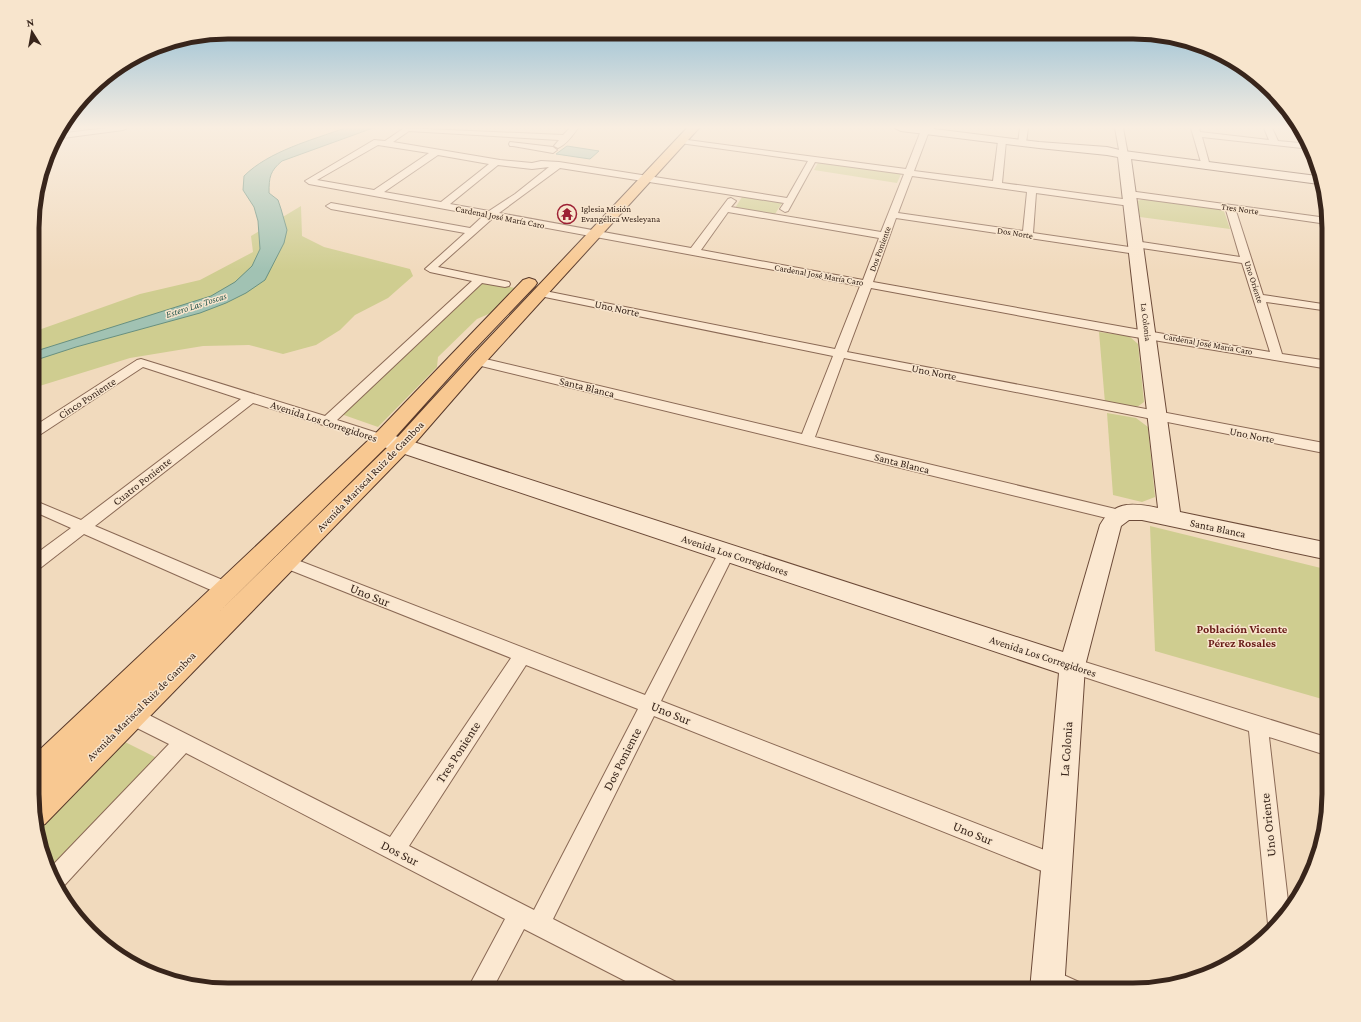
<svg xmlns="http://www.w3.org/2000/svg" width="1361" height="1022" font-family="'Crimson Pro',serif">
<rect width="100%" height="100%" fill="#f1dabd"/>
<g fill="#cfcd90">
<path d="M819 161 901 174 897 183 814 170Z"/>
<path d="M742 197 782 203 775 214 735 208Z"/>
<path d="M1144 199 1217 209 1224 211 1230 229 1140 217 1137 201Z"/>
<path d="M301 206 302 236 324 247 410 269 413 276 388 298 355 315 340 330 316 345 283 354 249 345 203 346 130 358 33 388V332L140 294 200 280 253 252 251 236Z"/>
<path d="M484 282 515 288 491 313 477 319 438 357 437 367 378 427 341 414Z"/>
<path d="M1099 332 1129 336 1138 344 1144 402 1137 407 1105 403Z"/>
<path d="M1107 413 1136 418 1148 427 1155 497 1142 502 1113 495Z"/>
<path d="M1150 526 1329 570V701L1155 651Z"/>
<path d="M121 740 161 760 50 874 37 824Z"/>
</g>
<g fill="#a1c2b3" stroke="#689080">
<path d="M345 128H373L282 161C270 171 269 177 269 193L278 200 281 209 287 230 284 243 265 280 246 293 226 303 200 313 76 347 33 361V352L211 296 235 282 252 266 260 249 258 221 254 207 243 190 244 176C269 151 312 140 345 128Z"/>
<path d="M567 146 599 151 590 159 556 154Z"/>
</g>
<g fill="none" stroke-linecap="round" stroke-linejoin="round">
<g stroke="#8a6955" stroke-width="2">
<g id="street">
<path d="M107 128H127L123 130 55 139 57 134Z"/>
<path d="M404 128 563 135 570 128H578C573 135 566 145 558 148L554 146 559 140 409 131 393 142 500 160 532 163 541 161 559 162 787 198 808 161 680 143 676 141 680 139 906 169 920 133 925 128H934L928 134 914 171 993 181 998 141 1002 139H1005L1006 141 1002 183 1130 200 1135 203 1130 206 1036 193 1033 233 1136 248 1141 251 1140 253 1136 254 896 218 873 282 1129 328 1270 352 1242 263 1135 247 1130 244 1135 241 1240 257 1226 210 1129 197 1124 194 1129 191 1327 218V224L1236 211 1263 295 1329 305V311L1266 302 1282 354 1329 361V369L1129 336 871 288 847 352 1329 444V454L844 358 815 437 1124 511 1127 515 1124 519 1119 521 473 364 471 361 473 358 477 357 802 434 833 356 540 296 535 293 540 290 835 349 860 286 493 218 438 267 509 282 510 284 509 286 505 287 482 283 337 420 387 436 389 439 387 442 382 444 377 442 253 403 95 526 232 584 234 589 232 594 226 596 220 594 84 534 39 569 33 571V556L71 528 33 511V500L81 520 241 399 143 367 38 436 33 437V427L137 360 141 359 325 416 472 281 430 272 425 269 465 233 331 209 326 206 331 203 470 228 483 216 309 184 305 181 374 140 385 141ZM378 145 429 153 374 190 317 180ZM438 155 489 164 441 202 384 192ZM815 162 904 174 881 232 731 207 736 201 731 198 728 199 691 248 499 213 560 168 784 203 780 209 785 212 788 211ZM498 165 532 169 549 167 515 194 489 211 450 204ZM912 176 1027 192 1023 231 898 213ZM728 212 879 238 863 280 701 250Z"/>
<path d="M1020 128H1028L1026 143 1022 145 1018 143Z"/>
<path d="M1115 128H1123L1128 155 1127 157 1124 158 1120 155Z"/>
<path d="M1191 128H1199L1200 132 1269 140 1264 128H1272L1278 141 1310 144 1311 149 1202 137 1210 166 1206 169 1202 166Z"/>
<path d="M510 142 553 147 557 150 553 153 513 146H510L509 144Z"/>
<path d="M727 546 733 548 735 552 661 701 1065 858 1068 866 1065 874 1057 877 654 716 553 919 676 982 680 990H643L524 929 492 990H467L505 919 186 753 61 889H59L52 881 49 869 169 744 125 722 123 716 125 710 132 707 139 710 390 837 511 658 280 566 278 562 280 558 286 556 292 558 645 695 721 548ZM526 665 638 709 534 910 409 846Z"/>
<path d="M1072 658 1329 738V756L1269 737 1289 910 1281 923 1271 931 1268 924 1249 731 1066 671 1063 666 1066 661Z"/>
<path d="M1048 968 1079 982 1083 990H1043L1040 988 1036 980 1040 972Z"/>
</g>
</g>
<g stroke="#6c4a38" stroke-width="2">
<path id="secondary" d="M895 128H926L1039 142 1107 147 1124 151 1317 176 1319 184 1131 159 1180 512 1329 543V560L1142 520H1129L1121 526 1085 666 1064 990H1030L1059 673 375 444 372 439 375 434 382 433 389 434 1063 652 1100 525C1114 500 1134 503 1158 508L1118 157 1107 155 1039 148 901 131Z"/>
</g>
<g stroke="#57382a" stroke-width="2">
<path id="primary" d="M687 128H699L483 365 409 450 45 824 38 827 32 807V793L40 786 32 789 33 756 375 434 523 280 529 278 535 280 537 283 535 286 471 353 389 444 218 613 395 440 471 357Z"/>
</g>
<use href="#street" fill="#fbe8d1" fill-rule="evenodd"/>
<use href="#secondary" fill="#fbe8d1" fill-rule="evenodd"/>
<use href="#primary" fill="#f8c891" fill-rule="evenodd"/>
<path stroke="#38251b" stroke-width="2" stroke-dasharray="4 4" stroke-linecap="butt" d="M59 130 72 128"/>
</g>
<linearGradient id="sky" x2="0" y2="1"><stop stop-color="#8bbad3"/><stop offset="0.47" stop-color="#f9eee1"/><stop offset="1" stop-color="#f9eee1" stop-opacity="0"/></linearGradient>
<rect width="1361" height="271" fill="url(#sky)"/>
<defs>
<g id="temple-ring" transform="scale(1)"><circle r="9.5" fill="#f8e5cd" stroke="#9d2034" stroke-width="1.5"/><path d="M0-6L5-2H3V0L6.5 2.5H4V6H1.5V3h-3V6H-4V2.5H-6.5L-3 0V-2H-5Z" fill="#9d2034"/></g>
</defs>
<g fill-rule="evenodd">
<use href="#temple-ring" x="567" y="214"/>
</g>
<g text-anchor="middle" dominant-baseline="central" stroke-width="3" stroke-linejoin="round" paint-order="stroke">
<g font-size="9" fill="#38251b" stroke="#f8e5cd" text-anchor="start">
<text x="581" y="209">Iglesia Misión<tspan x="581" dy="10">Evangélica Wesleyana</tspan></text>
</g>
<g font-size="9" fill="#38251b" stroke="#f8e5cd">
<text transform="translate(1240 209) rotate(8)">Tres Norte</text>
<text transform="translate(500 217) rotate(11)">Cardenal José María Caro</text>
<text transform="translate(1015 233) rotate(9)">Dos Norte</text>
<text transform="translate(880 249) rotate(-70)">Dos Poniente</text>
<text transform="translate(819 275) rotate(10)">Cardenal José María Caro</text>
<text transform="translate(1254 282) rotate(72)">Uno Oriente</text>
<text transform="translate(1146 322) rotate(83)">La Colonia</text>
<text transform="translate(1208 344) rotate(10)">Cardenal José María Caro</text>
</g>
<g font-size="10" font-style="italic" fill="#29594f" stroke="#f8e5cd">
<text transform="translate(196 305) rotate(-18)">Estero Las Toscas</text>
</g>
<g font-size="11" fill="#38251b" stroke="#f8e5cd">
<text transform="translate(617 308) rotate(12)">Uno Norte</text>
<text transform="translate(934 372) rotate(11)">Uno Norte</text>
<text transform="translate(587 387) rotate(14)">Santa Blanca</text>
<text transform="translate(87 398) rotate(-33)">Cinco Poniente</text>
<text transform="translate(324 421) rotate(18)">Avenida Los Corregidores</text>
<text transform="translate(1252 435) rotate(11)">Uno Norte</text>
<text transform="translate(902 463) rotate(14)">Santa Blanca</text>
<text transform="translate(370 476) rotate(-46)">Avenida Mariscal Ruiz de Gamboa</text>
<text transform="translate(142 481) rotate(-38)">Cuatro Poniente</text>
<text transform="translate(1218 528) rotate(12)">Santa Blanca</text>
<text transform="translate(735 555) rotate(18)">Avenida Los Corregidores</text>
<text transform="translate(1043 656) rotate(18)">Avenida Los Corregidores</text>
<text transform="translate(141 706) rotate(-45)">Avenida Mariscal Ruiz de Gamboa</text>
</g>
<g font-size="12" font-weight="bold" fill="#681c17" stroke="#f8e5cd">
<text x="1242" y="629">Población Vicente<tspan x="1242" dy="14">Pérez Rosales</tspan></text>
</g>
<g font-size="13" fill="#38251b" stroke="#f8e5cd">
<text transform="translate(370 595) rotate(22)">Uno Sur</text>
<text transform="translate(671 713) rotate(22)">Uno Sur</text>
<text transform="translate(1066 749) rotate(-86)">La Colonia</text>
<text transform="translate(458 752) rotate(-57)">Tres Poniente</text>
<text transform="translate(622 759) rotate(-63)">Dos Poniente</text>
<text transform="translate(1268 825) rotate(-96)">Uno Oriente</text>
<text transform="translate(973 833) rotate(22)">Uno Sur</text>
<text transform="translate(400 853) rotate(27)">Dos Sur</text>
</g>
</g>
<path d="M0 0H1361V1022H0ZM228 39H1133A189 189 0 0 1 1322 228V794A189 189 0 0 1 1133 983H228A189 189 0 0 1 39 794V228A189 189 0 0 1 228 39Z" fill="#f8e5cd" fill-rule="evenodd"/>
<path fill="none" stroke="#38251b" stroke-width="5" d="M228 39H1133A189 189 0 0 1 1322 228V794A189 189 0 0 1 1133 983H228A189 189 0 0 1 39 794V228A189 189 0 0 1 228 39Z"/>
<g transform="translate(32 32) rotate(349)" stroke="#f8e5cd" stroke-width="3" paint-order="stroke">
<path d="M0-3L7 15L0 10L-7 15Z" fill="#38251b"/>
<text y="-6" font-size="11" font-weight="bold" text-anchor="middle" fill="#38251b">N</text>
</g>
</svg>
